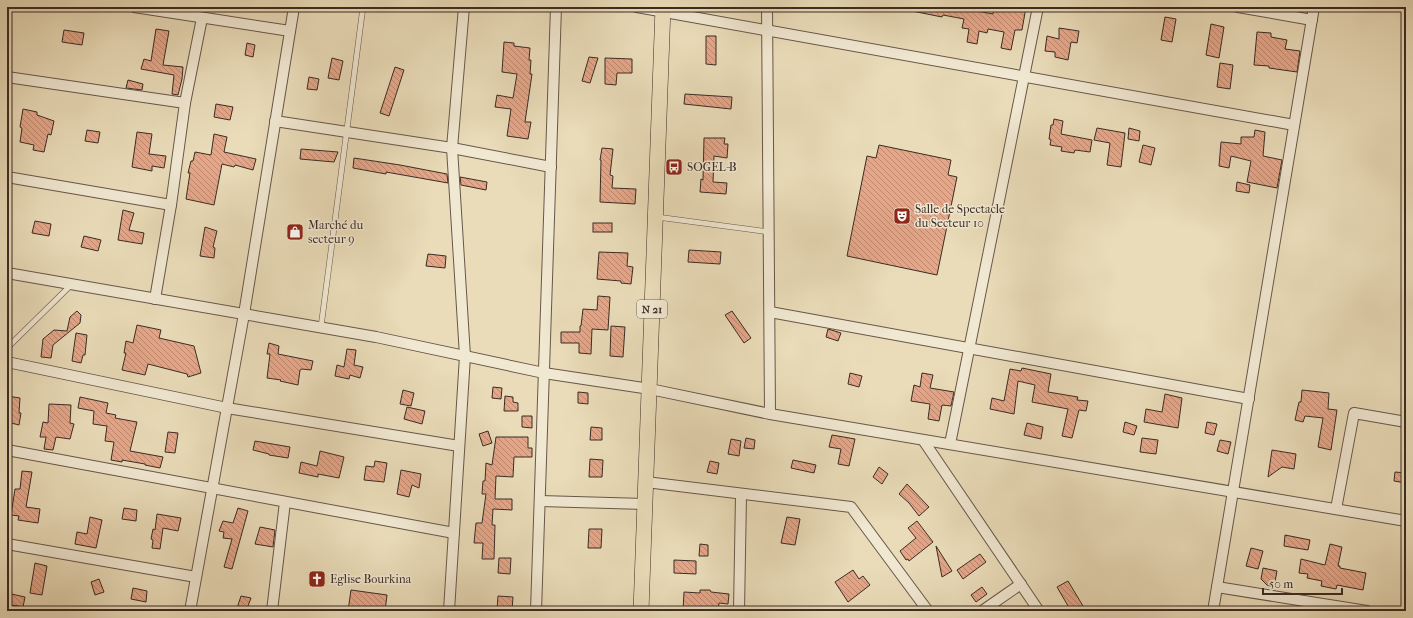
<svg xmlns="http://www.w3.org/2000/svg" width="1413" height="618" font-family="'IM FELL French Canon',serif">
<defs>
<pattern id="building-back-hatch" width="6" height="6" patternUnits="userSpaceOnUse"><rect width="6" height="6" fill="#e6a789"/><path d="M-1 5l2 2M0 0l6 6M5-1l2 2" fill="none" stroke="#bc8870"/></pattern>
</defs>
<rect width="100%" height="100%" fill="#eadcb9"/>
<filter id="stains"><feTurbulence type="fractalNoise" baseFrequency=".005" numOctaves="4"/><feColorMatrix values="0 0 0 0 .2 0 0 0 0 .09 0 0 0 0 .02 0 0 0 .5 -.17"/></filter>
<radialGradient id="worn" r=".72"><stop offset=".6" stop-color="#630" stop-opacity="0"/><stop offset="1" stop-color="#630" stop-opacity=".3"/></radialGradient>
<g fill="url(#building-back-hatch)" stroke="#3b2b24">
<path d="M913 7H955L993 14 994 7H1026L1022 30H1015L1011 50 1001 48 1004 32 988 29 987 33 979 31 977 44 967 42 969 29 962 28 964 19 943 15 942 17 912 11Z"/>
<path d="M1165 17 1176 19 1172 42 1161 40Z"/>
<path d="M1211 24 1224 27 1219 58 1206 55Z"/>
<path d="M1059 28 1079 31 1077 43 1071 42 1068 60 1055 57V52L1045 51 1047 36 1059 39Z"/>
<path d="M156 29 169 31 163 65 183 67 182 79 178 95 172 94 174 75 141 69 144 59 151 61Z"/>
<path d="M64 30 84 33 82 45 62 42Z"/>
<path d="M1257 32 1271 33V37L1287 40 1285 49 1300 51 1297 72 1269 68V66L1254 65Z"/>
<path d="M706 36H716V65L706 64Z"/>
<path d="M504 42 514 43V46L530 48 529 60H531L530 74H532L525 122H531L528 139 507 136 511 109 495 107 497 95 513 98 517 74 502 72Z"/>
<path d="M247 43 255 45 253 57 245 55Z"/>
<path d="M589 57 598 58 590 83 582 81Z"/>
<path d="M332 58 343 61 339 80 328 78Z"/>
<path d="M605 58 632 59V73H617L616 85 605 84Z"/>
<path d="M1220 63 1233 65 1230 89 1217 87Z"/>
<path d="M395 67 404 70 389 116 380 113Z"/>
<path d="M309 77 319 79 317 90 307 89Z"/>
<path d="M128 80 143 84 142 90 126 88Z"/>
<path d="M685 94 732 97 731 109 684 104Z"/>
<path d="M216 104 233 107 230 120 214 117Z"/>
<path d="M23 109 37 112V115L54 121 51 135 48 134 44 152 33 150 34 145 20 142 22 128 20 127Z"/>
<path d="M1054 119 1063 121 1061 134 1092 140 1090 152 1075 150 1074 153 1061 151 1062 147 1050 145 1051 140 1049 139 1051 125H1053Z"/>
<path d="M1097 128 1125 133 1121 167 1107 165 1110 143 1094 140Z"/>
<path d="M1129 128 1140 131 1139 141 1128 139Z"/>
<path d="M87 130 100 132 98 143 85 141Z"/>
<path d="M1255 130 1265 132 1263 156 1282 160 1277 188 1247 182 1251 161 1231 156 1229 168 1219 166 1221 142 1241 144V137H1254Z"/>
<path d="M137 132 152 134 149 154 166 156 164 168 152 166V171L132 167Z"/>
<path d="M214 134 227 137 224 152 256 159 253 170 235 165 234 167 222 164 214 205 186 199 190 173H188L191 161H193L195 152 211 155Z"/>
<path d="M704 138H725L724 144H728L727 158 714 156 713 182 727 183 726 194 700 192 701 179 703 180Z"/>
<path d="M879 145 951 160 948 175 957 177 937 275 847 256 867 156 876 158Z"/>
<path d="M1143 145 1155 148 1151 165 1139 162Z"/>
<path d="M602 148 613 149 610 175 613 176 612 188 636 189 635 204 600 202 601 160H600Z"/>
<path d="M301 149 338 152 334 162 300 159Z"/>
<path d="M354 158 400 165 447 174 448 183 386 172V174L353 168Z"/>
<path d="M460 177 487 182 486 190 461 185Z"/>
<path d="M1237 182 1250 185 1249 193 1236 191Z"/>
<path d="M123 210 134 213 129 230 144 233 142 244 118 240Z"/>
<path d="M35 221 51 224 49 236 32 233Z"/>
<rect x="593" y="223" width="19" height="9"/>
<path d="M205 227 217 231 213 247 215 248 214 258 200 256Z"/>
<path d="M84 236 101 240 98 251 81 247Z"/>
<path d="M689 250 721 252 720 264 688 262Z"/>
<path d="M599 252 628 253 627 266 633 267 631 284 621 283V281L597 279Z"/>
<path d="M428 254 446 256 445 268 426 266Z"/>
<path d="M598 296 610 297 608 330 592 329 591 354 579 353V343H561V332H580V326H581L583 309 597 310Z"/>
<path d="M77 311 81 315 80 323 53 345 51 358 41 357 43 339 54 330 67 331 70 317Z"/>
<path d="M732 311 751 338 744 343 725 315Z"/>
<path d="M137 325 161 330 159 338 194 346 201 373 188 377 187 374 148 364 145 375 122 370 126 353H124L126 341 133 343Z"/>
<path d="M611 326 625 327 623 357 610 356Z"/>
<path d="M828 329 841 333 838 341 826 337Z"/>
<path d="M76 333 87 335 85 355H83L81 363 72 361Z"/>
<path d="M269 343 279 346 278 354 313 361 311 370 302 369 300 370 298 385 280 381 281 380 267 378 270 354H267Z"/>
<path d="M347 349 356 350 354 365 363 367 360 378 350 375 349 379 335 376 337 365 344 367Z"/>
<path d="M1022 368 1051 374 1048 392 1078 397 1077 400 1088 401 1086 411 1079 410 1072 438 1062 436 1068 409 1032 402 1035 385 1018 381 1014 414 990 409 992 398 1004 401 1010 369 1021 371Z"/>
<path d="M850 373 862 376 859 387 848 384Z"/>
<path d="M922 373 933 375 930 388 954 392 951 406 942 405 939 421 928 419 930 404 911 401 914 385 920 387Z"/>
<path d="M493 387 502 388 501 399 492 398Z"/>
<path d="M403 390 414 393 411 406 400 404Z"/>
<path d="M1302 390 1329 393 1328 409 1337 410 1331 450 1318 447 1323 418 1305 416 1303 422 1295 420 1299 402H1301Z"/>
<path d="M578 392 588 393V404L578 403Z"/>
<path d="M1165 394 1182 398 1178 428 1144 422 1146 409 1162 412Z"/>
<path d="M7 396 20 398 19 413H21L19 425 7 422Z"/>
<path d="M505 396 513 397V402L518 403V411H504Z"/>
<path d="M80 397 108 403 106 413 116 415 115 418 137 422 130 451 163 457 160 468 145 465V464L122 460V462L111 460 114 442 105 441 107 426 93 424 94 411 78 408Z"/>
<path d="M49 404 71 405 70 423 74 424 70 439 56 437 53 450 44 449 46 437H40L43 422 48 423Z"/>
<path d="M407 407 425 411 422 424 404 419Z"/>
<path d="M522 416H532V428L522 427Z"/>
<path d="M1125 422 1137 426 1134 435 1123 432Z"/>
<path d="M1207 422 1217 424 1214 435 1205 433Z"/>
<path d="M1027 423 1043 427 1041 439 1024 435Z"/>
<path d="M591 427 602 428V440H590Z"/>
<path d="M488 431 492 443 483 446 479 434Z"/>
<path d="M168 432 178 433 175 453 165 452Z"/>
<path d="M832 435 855 439 849 466 838 464 841 449 829 447Z"/>
<path d="M496 437H528V448H532V457H514L513 477 496 476 495 499H512V510L493 509 492 525H495L494 559H482L483 543H474L476 523H482L486 494H482L483 481H485L486 463 492 465Z"/>
<path d="M746 438 755 440 754 449 744 448Z"/>
<path d="M1142 438 1158 440 1156 454 1140 452Z"/>
<path d="M731 439 741 441 739 456 728 454Z"/>
<path d="M1220 440 1231 442 1228 454 1217 451Z"/>
<path d="M255 441 290 447 288 458 269 455V454L253 450Z"/>
<path d="M1272 450 1296 454 1294 469 1282 467 1268 477Z"/>
<path d="M320 451 344 457 339 478 318 474V477L299 473 301 462 317 466Z"/>
<path d="M590 459 603 460 602 477H589Z"/>
<path d="M793 460 816 465 814 473 791 468Z"/>
<path d="M375 461 387 463 384 482 364 480 366 466 374 467Z"/>
<path d="M710 461 719 463 717 474 707 472Z"/>
<path d="M879 467 888 474 882 484 873 477Z"/>
<path d="M401 470 421 474 419 488 412 485 409 497 397 494Z"/>
<path d="M22 471 32 472 26 507 40 509 38 523 18 520 19 516 11 515 15 489H20Z"/>
<path d="M1395 472 1406 473V483L1394 481Z"/>
<path d="M907 484 929 507 919 516 909 503 899 494Z"/>
<path d="M124 508 137 510 136 521 122 519Z"/>
<path d="M238 508 248 511 232 569 224 567 232 539 223 538 224 532 219 531 223 521 233 523Z"/>
<path d="M157 514 181 518 178 531 163 528 160 549 152 548 153 540 151 539 153 529 155 530Z"/>
<path d="M90 517 102 520 96 548 75 544 77 532 87 534Z"/>
<path d="M787 517 800 519 795 545 781 543Z"/>
<path d="M917 521 933 542 909 561 908 559 906 560 900 551 916 538 908 528Z"/>
<path d="M260 527 275 530 273 547 255 544Z"/>
<path d="M589 529H602L601 548H588Z"/>
<path d="M1285 535 1310 540 1308 550 1284 546Z"/>
<path d="M700 544 708 545V556H699Z"/>
<path d="M1330 544 1342 547 1338 566H1340V568L1366 573 1363 590 1337 585 1336 589 1321 586 1322 581 1307 578 1308 574 1299 573 1301 559 1325 565Z"/>
<path d="M936 546 952 571 942 577Z"/>
<path d="M1251 548 1263 551 1258 569 1246 566Z"/>
<path d="M980 554 986 562 963 579 957 570Z"/>
<path d="M499 558H511L510 574 498 573Z"/>
<path d="M674 560 696 561V574L674 573Z"/>
<path d="M35 563 47 566 42 595 30 593Z"/>
<path d="M1263 568 1277 571 1274 587 1267 585 1261 579Z"/>
<path d="M853 570 859 579 863 576 870 585 848 602 835 582Z"/>
<path d="M99 579 104 592 95 595 91 582Z"/>
<path d="M1068 581 1086 611H1071L1057 587Z"/>
<path d="M982 587 987 594 976 602 971 595Z"/>
<path d="M133 588 147 591 146 602 131 599Z"/>
<path d="M351 590 387 595 385 611H348Z"/>
<path d="M700 590H710L711 592 729 594 728 604 719 603 718 611H683L684 592 700 593Z"/>
<path d="M7 593 25 597 23 607 7 604Z"/>
<path d="M241 596 251 598 246 611H236Z"/>
<path d="M498 596 513 597 512 610 497 609Z"/>
</g>
<g fill="none" stroke-linecap="round" stroke-linejoin="round">
<g stroke="#675749" stroke-width="6">
<g id="service">
<path d="M657 217 769 232"/>
<path d="M321 327 363 7"/>
<path d="M7 348 71 285"/>
</g>
</g>
<g stroke="#675749" stroke-width="12">
<g id="minor">
<path d="M134 7 290 31"/>
<path d="M637 7 1294 125"/>
<path d="M767 7 770 414"/>
<path d="M1238 7 1312 20"/>
<path d="M7 77 185 103"/>
<path d="M275 121 452 148 551 167"/>
<path d="M7 177 171 205"/>
<path d="M7 273 376 337 544 373 650 389 770 414 1406 521"/>
<path d="M155 299 171 205 185 103 202 18"/>
<path d="M770 312 1249 399"/>
<path d="M7 362 227 408 459 446"/>
<path d="M923 440 1039 611"/>
<path d="M950 444 1038 7"/>
<path d="M7 450 454 533"/>
<path d="M646 482 851 507 928 611"/>
<path d="M540 501 645 504"/>
<path d="M1336 509 1354 413 1406 422"/>
<path d="M7 544 196 577"/>
<path d="M1217 587 1367 611"/>
<path d="M190 611 244 314 294 7"/>
<path d="M272 611 285 502"/>
<path d="M449 611 465 356 452 148 464 7"/>
<path d="M536 611 556 7"/>
<path d="M739 611 741 495"/>
<path d="M982 611 1021 584"/>
<path d="M1213 611 1314 7"/>
</g>
</g>
<g stroke="#3b2b24" stroke-width="16">
<path id="primary" d="M641 611 663 7"/>
</g>
<use href="#service" stroke="#f1e8d2" stroke-width="5"/>
<use href="#minor" stroke="#f1e8d2" stroke-width="10"/>
<use href="#primary" stroke="#eadcb9" stroke-width="15"/>
</g>
<defs>
<g id="bus-square" transform="scale(0.9)"><rect x="-9" y="-9" width="18" height="18" rx="4" fill="#8f2418" stroke="#f1e8d2"/><path d="M-5-6H5V4H4V6H2V4H-2V6H-4V4H-5ZM-3.5-4V0h7V-4ZM-3.5 1.2v1.5H-2V1.2ZM2 1.2v1.5H3.5V1.2Z" fill="#fff"/></g>
<g id="theatre-square" transform="scale(0.9)"><rect x="-9" y="-9" width="18" height="18" rx="4" fill="#8f2418" stroke="#f1e8d2"/><path d="M-5-5.5Q0-4 5-5.5V0Q5 5 0 6Q-5 5-5 0ZM-3.3-2.5H-1v1.5H-3.3ZM1-2.5H3.3v1.5H1ZM-2.8 1Q0 5.5 2.8 1Z" fill="#fff"/></g>
<g id="shop-square" transform="scale(0.9)"><rect x="-9" y="-9" width="18" height="18" rx="4" fill="#8f2418" stroke="#f1e8d2"/><path d="M-5-2.5h2.3a2.7 3.5 0 0 1 5.4 0H5L5.5 6h-11ZM-1.5-2.5h3a1.5 2.3 0 0 0-3 0Z" fill="#fff"/></g>
<g id="church-square" transform="scale(0.9)"><rect x="-9" y="-9" width="18" height="18" rx="4" fill="#8f2418" stroke="#f1e8d2"/><path d="M-1.2-6h2.4v3.5h3.3v2.4h-3.3V6h-2.4V-.1h-3.3v-2.4h3.3Z" fill="#fff"/></g>
</defs>
<g fill-rule="evenodd">
<use href="#bus-square" x="674" y="167"/>
<use href="#theatre-square" x="902" y="216"/>
<use href="#shop-square" x="295" y="232"/>
<use href="#church-square" x="317" y="579"/>
</g>
<g text-anchor="middle" dominant-baseline="central" stroke-width="3" stroke-linejoin="round" paint-order="stroke">
<rect fill="#f1e8d2" stroke="#726458" stroke-width="1" x="637" y="300" width="30" height="18" rx="3"/>
<g font-size="11" font-weight="bold" fill="#3b2b24">
<text x="652" y="309">N 21</text>
</g>
<g font-size="12" fill="#3b2b24" stroke="#f1e8d2" text-anchor="start">
<text x="687" y="167">SOGEL-B</text>
<text x="915" y="209">Salle de Spectacle<tspan x="915" dy="14">du Secteur 10</tspan></text>
<text x="308" y="225">Marché du<tspan x="308" dy="14">secteur 9</tspan></text>
<text x="330" y="579">Eglise Bourkina</text>
</g>
</g>
<rect width="1413" height="618" fill="none" stroke="#eadcb9" stroke-width="24"/>
<rect x="8" y="8" width="1397" height="602" fill="none" stroke="#3b2b24" stroke-width="2"/>
<rect x="12" y="12" width="1389" height="594" fill="none" stroke="#3b2b24"/>
<path d="M1263 588v6h79v-6" fill="none" stroke="#3b2b24" stroke-width="2"/>
<text x="1269" y="588" font-size="12" fill="#3b2b24" stroke="#f1e8d2" stroke-width="3" paint-order="stroke">50 m</text>
<rect width="100%" height="100%" filter="url(#stains)"/>
<rect width="100%" height="100%" fill="url(#worn)"/>
</svg>
